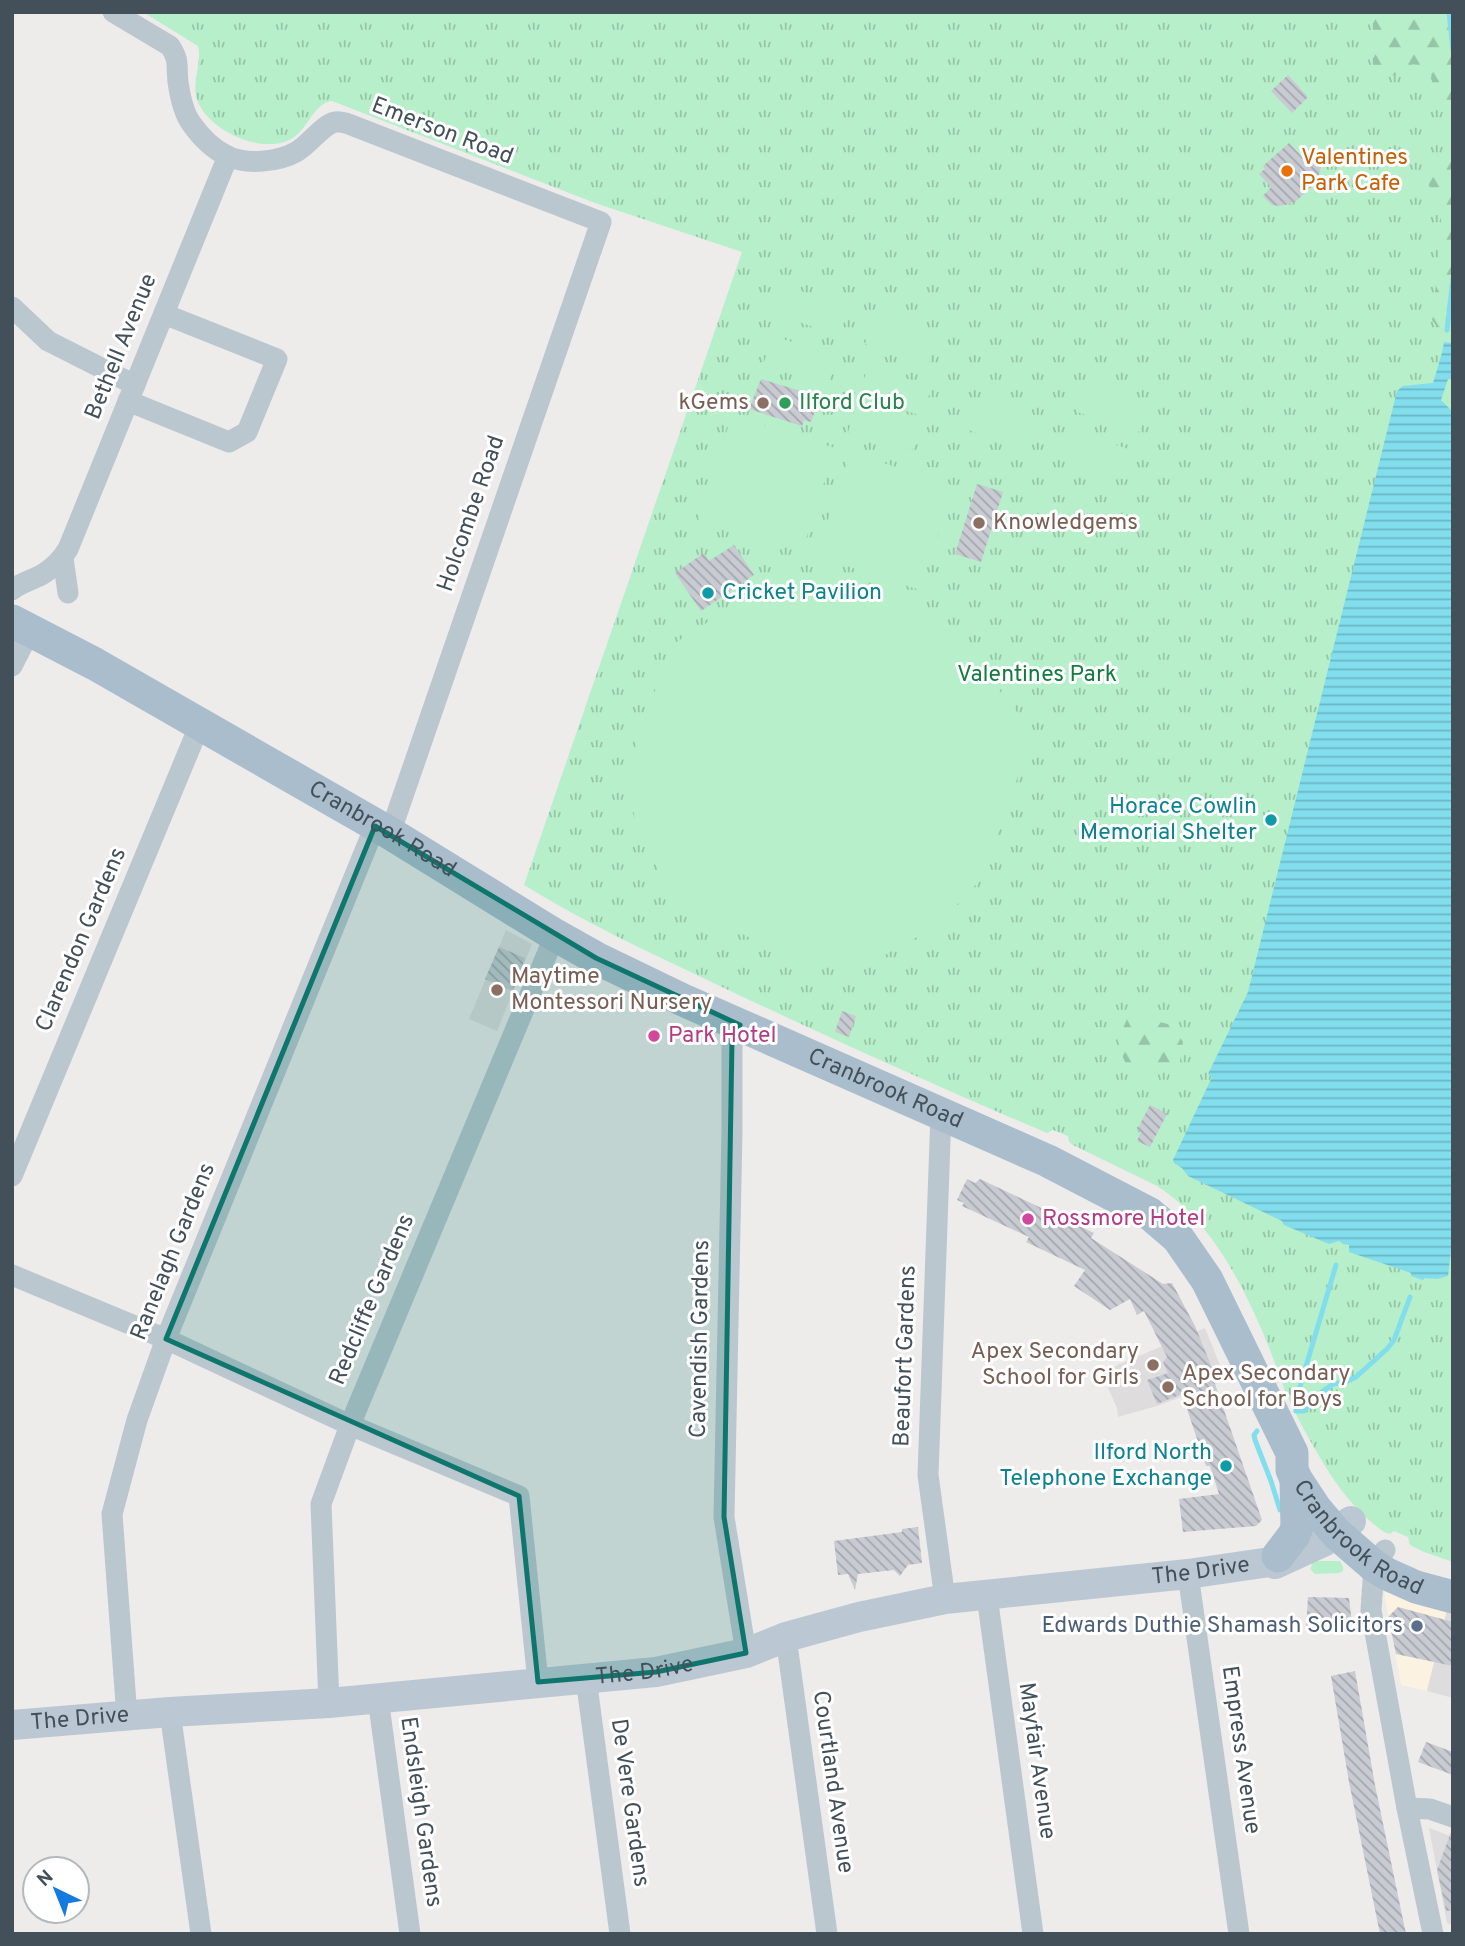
<svg xmlns="http://www.w3.org/2000/svg" width="1465" height="1946" font-family="Overpass,sans-serif">
<defs>
<pattern id="grass-tufts" width="24" height="20" patternUnits="userSpaceOnUse" patternTransform="scale(1.75)"><rect width="24" height="20" fill="#b6efc9"/><path d="M3 7l-1-3M5 7V3M7 7l1-3M15 17l-1-3M17 17v-4M19 17l1-3" fill="none" stroke="#96c4a6"/></pattern>
<pattern id="forest-firs" width="22" height="20" patternUnits="userSpaceOnUse" patternTransform="scale(1.75)"><rect width="22" height="20" fill="#b6efc9"/><path d="M5 1l3.5 6h-7zM16 11l3.5 6h-7z" fill="#96c4a6"/></pattern>
<pattern id="water-rules" width="6" height="5" patternUnits="userSpaceOnUse" patternTransform="scale(1.75)"><rect width="6" height="5" fill="#82deed"/><path d="M0 2.5h6" fill="none" stroke="#6cb6c3"/></pattern>
<pattern id="building-back-hatch" width="6" height="6" patternUnits="userSpaceOnUse" patternTransform="scale(1.75)"><rect width="6" height="6" fill="#c8cbd1"/><path d="M-1 5l2 2M0 0l6 6M5-1l2 2" fill="none" stroke="#a4a7ad"/></pattern>
</defs>
<rect width="100%" height="100%" fill="#eeebeb"/>
<path fill="#fcf2e2" d="M1384 1592 1448 1606 1427 1691 1401 1685Z"/>
<g fill="#dfdcdd">
<path d="M506 930 532 944 497 1031 469 1019Z"/>
<path d="M1205 1328 1226 1380 1157 1406 1118 1417 1117 1408 1101 1372Z"/>
<path d="M1448 1606 1453 1607V1698L1427 1691Z"/>
<path d="M1429 1828 1453 1837V1925L1447 1923Z"/>
</g>
<path fill="url(#grass-tufts)" d="M143 12H1453V1562L1424 1552 1410 1545 1408 1537 1394 1531 1390 1534 1384 1532C1358 1514 1338 1488 1322 1461 1309 1439 1297 1418 1287 1395 1280 1379 1275 1362 1268 1345 1244 1287 1212 1221 1157 1186L1073 1145 1069 1142 1068 1136 1053 1130 1047 1133C938 1087 830 1038 722 987 655 955 587 924 524 885L742 252 595 203 332 101C315 102 308 128 294 137 265 158 202 129 196 95 193 79 202 61 198 46Z"/>
<g fill="url(#forest-firs)">
<path d="M1374 12H1453V104L1446 103 1435 86 1428 67 1412 64 1399 74 1383 78 1374 67Z"/>
<path d="M1441 158 1453 160V332L1440 331 1432 320 1442 228 1440 212 1428 183 1430 167Z"/>
<path d="M1138 1014 1155 1021 1172 1025 1183 1042 1180 1061 1169 1070 1128 1067C1117 1048 1118 1039 1127 1019Z"/>
</g>
<g fill="#b6efc9">
<path d="M785 286 849 306 840 335 776 315Z"/>
<path d="M874 314 938 334 929 364 865 344Z"/>
<path d="M773 336 836 356 827 386 763 365Z"/>
<path d="M868 367 932 386 922 416 859 396Z"/>
<path d="M1086 382 1150 403 1140 432 1077 412Z"/>
<path d="M965 396 1028 416 1019 446 956 426Z"/>
<path d="M858 403 921 422 912 451 848 432Z"/>
<path d="M732 415 835 448 802 552 698 519Z"/>
<path d="M1071 430 1134 451 1125 480 1061 459Z"/>
<path d="M850 452 954 486 920 590 816 556Z"/>
<path d="M797 572 808 573 933 612 1024 720C1029 728 1031 735 1029 745L982 878 937 926 883 956 822 966 801 960 701 916 659 872 635 822 628 767 669 651 675 643 780 576Z"/>
<path d="M1316 1561H1340L1343 1567V1571L1339 1573 1315 1574 1310 1569 1313 1562Z"/>
</g>
<path fill="url(#water-rules)" d="M1444 342 1453 343V379H1448L1441 400 1453 412V1235L1448 1276 1437 1279 1425 1278 1423 1280 1411 1276V1273L1349 1252V1245L1343 1244 1339 1241 1329 1244 1284 1225 1282 1221 1188 1176 1182 1168 1174 1163 1173 1160 1212 1077 1208 1074 1248 992 1397 391 1403 386 1433 383C1437 369 1442 356 1444 342Z"/>
<g fill="none" stroke-linecap="round" stroke-linejoin="round">
<g stroke="#82deed" stroke-width="5">
<path d="M1449 12 1453 50"/>
<path d="M1447 330 1453 279"/>
<path d="M1336 1265 1296 1400V1411H1304L1319 1394 1333 1384 1346 1382 1356 1377 1387 1349 1394 1340 1410 1297"/>
<path d="M1257 1431 1254 1435 1255 1440 1271 1481 1280 1510"/>
</g>
</g>
<g fill="url(#building-back-hatch)">
<path d="M1288 75 1308 97 1292 113 1271 91Z"/>
<path d="M1289 143 1304 159 1312 151 1322 164 1316 183 1295 202 1280 206 1272 205 1263 196 1271 187 1259 174 1265 169 1263 166Z"/>
<path d="M761 379 820 397 811 422 804 420 802 426 749 409Z"/>
<path d="M977 484 1003 492 981 562 955 554Z"/>
<path d="M734 545 754 575 701 611 675 573 704 553 709 561Z"/>
<path d="M499 947 525 958 513 991 485 979Z"/>
<path d="M842 1011 856 1016 849 1037 835 1032Z"/>
<path d="M1150 1105 1167 1114 1150 1147 1137 1141 1141 1132 1137 1130Z"/>
<path d="M967 1179 975 1183 980 1179 1094 1233 1091 1238 1163 1284 1172 1283 1195 1326 1217 1380 1214 1381 1262 1520 1256 1526 1183 1532 1179 1499 1219 1494 1210 1466H1206L1182 1394 1157 1404 1147 1380 1168 1373 1163 1362 1167 1357 1144 1311 1137 1315 1130 1299 1110 1310 1074 1286 1085 1270 1026 1242 1029 1237 962 1206 964 1203 957 1200Z"/>
<path d="M918 1527 922 1563 908 1565 900 1576 894 1570 858 1574 855 1590 848 1574 838 1575 834 1541 902 1532V1529Z"/>
<path d="M1308 1597 1349 1598 1353 1632 1306 1631Z"/>
<path d="M1398 1607 1453 1622V1666L1396 1654 1388 1617Z"/>
<path d="M1355 1671 1375 1785 1406 1934H1380L1349 1782 1331 1676Z"/>
<path d="M1426 1742 1453 1752V1775L1418 1762Z"/>
<path d="M1451 1832H1453V1910L1446 1911 1437 1870Z"/>
</g>
<g fill="none" stroke-linecap="round" stroke-linejoin="round">
<g stroke="#bbc7cf" stroke-width="21">
<path d="M113 12 170 46C180 61 176 66 178 82 180 96 183 112 191 123 200 136 213 149 227 156 247 165 278 162 296 152 309 145 322 125 335 122 339 121 342 123 346 123L601 222 395 819 388 832"/>
<path d="M12 307 48 341 135 385"/>
<path d="M128 401 229 442 247 432 277 359 164 314"/>
<path d="M63 558 68 593"/>
<path d="M12 590C21 582 33 580 43 574 53 568 62 559 68 549L228 156"/>
<path d="M12 666 31 629"/>
<path d="M740 1025 732 1040V1131L724 1517 746 1653"/>
<path d="M941 1113 928 1475 945 1599"/>
<path d="M12 1176 200 724"/>
<path d="M12 1275 166 1339 350 1425 519 1496 538 1682"/>
<path d="M1385 1550 1374 1566 1371 1610 1407 1808 1433 1934"/>
<path d="M1188 1574 1239 1934"/>
<path d="M987 1596 1033 1934"/>
<path d="M786 1637 827 1934"/>
<path d="M586 1678 620 1934"/>
<path d="M378 1698 410 1934"/>
<path d="M329 1703 321 1504 350 1425 555 935"/>
<path d="M170 1712 201 1934"/>
<path d="M127 1717 112 1514 137 1420 166 1339 375 826"/>
<path d="M1407 1808 1430 1809 1453 1817"/>
</g>
<path stroke="#bbc8d4" stroke-width="30" id="s1" d="M12 1725 170 1712 329 1703 656 1672 746 1653 786 1637 859 1617 945 1599 1188 1574 1270 1562 1275 1564 1325 1541 1351 1521"/>
<g stroke="#aabdcc" stroke-width="33">
<path id="s2" d="M12 621 95 664 388 832 555 935 596 958 683 1000 1048 1161 1150 1214 1178 1238 1207 1280 1292 1453V1470L1296 1479 1315 1508 1336 1533 1374 1566 1387 1574 1416 1587 1453 1597"/>
<path d="M1278 1556 1294 1535 1297 1527 1296 1480"/>
</g>
</g>
<path fill="#0f766e" fill-opacity="0.2" stroke="#0f766e" stroke-width="5" stroke-linejoin="round" d="M375 826 596 958 740 1025 732 1040 724 1517 746 1653 656 1672 538 1682 519 1496 166 1339Z"/>
<circle fill="#e8710a" stroke="#fff" stroke-width="2.5" cx="1287" cy="171" r="7"/>
<g fill="#8d6e63" stroke="#fff" stroke-width="2.5">
<circle cx="763" cy="403" r="7"/>
<circle cx="979" cy="523" r="7"/>
<circle cx="497" cy="990" r="7"/>
<circle cx="1153" cy="1365" r="7"/>
<circle cx="1168" cy="1387" r="7"/>
</g>
<circle fill="#2e9e5b" stroke="#fff" stroke-width="2.5" cx="785" cy="403" r="7"/>
<g fill="#0f9aa8" stroke="#fff" stroke-width="2.5">
<circle cx="708" cy="593" r="7"/>
<circle cx="1271" cy="820" r="7"/>
<circle cx="1226" cy="1466" r="7"/>
</g>
<g fill="#d1479c" stroke="#fff" stroke-width="2.5">
<circle cx="654" cy="1036" r="7"/>
<circle cx="1028" cy="1219" r="7"/>
</g>
<circle fill="#5c6f8a" stroke="#fff" stroke-width="2.5" cx="1417" cy="1626" r="7"/>
<g text-anchor="middle" dominant-baseline="central" stroke-width="6" stroke-linejoin="round" paint-order="stroke">
<g font-size="23" fill="#435059" stroke="#fff">
<text transform="translate(442 132) rotate(21)">Emerson Road</text>
<text transform="translate(122 347) rotate(-68)">Bethell Avenue</text>
<text transform="translate(472 514) rotate(-71)">Holcombe Road</text>
<text stroke="none"><textPath href="#s2" startOffset="425">Cranbrook Road</textPath></text>
<text transform="translate(82 940) rotate(-67)">Clarendon Gardens</text>
<text stroke="none"><textPath href="#s2" startOffset="992">Cranbrook Road</textPath></text>
<text transform="translate(174 1252) rotate(-68)">Ranelagh Gardens</text>
<text transform="translate(373 1300) rotate(-67)">Redcliffe Gardens</text>
<text transform="translate(701 1339) rotate(-89)">Cavendish Gardens</text>
<text transform="translate(906 1356) rotate(-88)">Beaufort Gardens</text>
<text stroke="none"><textPath href="#s2" startOffset="1680">Cranbrook Road</textPath></text>
<text stroke="none"><textPath href="#s1" startOffset="1202">The Drive</textPath></text>
<text stroke="none"><textPath href="#s1" startOffset="635">The Drive</textPath></text>
<text stroke="none"><textPath href="#s1" startOffset="68">The Drive</textPath></text>
<text transform="translate(1240 1750) rotate(82)">Empress Avenue</text>
<text transform="translate(1036 1761) rotate(82)">Mayfair Avenue</text>
<text transform="translate(832 1782) rotate(82)">Courtland Avenue</text>
<text transform="translate(629 1803) rotate(82)">De Vere Gardens</text>
<text transform="translate(420 1812) rotate(82)">Endsleigh Gardens</text>
</g>
<g font-size="23" fill="#c56008" stroke="#fff" text-anchor="start">
<text x="1301" y="158">Valentines<tspan x="1301" dy="26">Park Cafe</tspan></text>
</g>
<g font-size="23" fill="#785e54" stroke="#fff" text-anchor="start">
<text x="749" y="403" text-anchor="end">kGems</text>
<text x="993" y="523">Knowledgems</text>
<text x="511" y="977">Maytime<tspan x="511" dy="26">Montessori Nursery</tspan></text>
<text x="1139" y="1352" text-anchor="end">Apex Secondary<tspan x="1139" dy="26">School for Girls</tspan></text>
<text x="1182" y="1374">Apex Secondary<tspan x="1182" dy="26">School for Boys</tspan></text>
</g>
<g font-size="23" fill="#27864d" stroke="#fff" text-anchor="start">
<text x="799" y="403">Ilford Club</text>
</g>
<g font-size="23" fill="#0d838f" stroke="#fff" text-anchor="end">
<text x="722" y="593" text-anchor="start">Cricket Pavilion</text>
<text x="1257" y="807">Horace Cowlin<tspan x="1257" dy="26">Memorial Shelter</tspan></text>
<text x="1212" y="1453">Ilford North<tspan x="1212" dy="26">Telephone Exchange</tspan></text>
</g>
<g font-size="23" fill="#147b40" stroke="#fff">
<text x="1037" y="675">Valentines Park</text>
</g>
<g font-size="23" fill="#b23c85" stroke="#fff" text-anchor="start">
<text x="668" y="1036">Park Hotel</text>
<text x="1042" y="1219">Rossmore Hotel</text>
</g>
<g font-size="23" fill="#4e5e75" stroke="#fff" text-anchor="end">
<text x="1403" y="1626">Edwards Duthie Shamash Solicitors</text>
</g>
</g>
<rect width="1465" height="1946" fill="none" stroke="#435059" stroke-width="28"/>
<g transform="translate(56 1890) rotate(317)"><circle r="33" fill="#ffffff" stroke="#b4b9bd" stroke-width="2"/>
<path d="M0-5L12 26L0 18L-12 26Z" fill="#147ae0"/>
<text y="-10" font-size="19" font-weight="bold" text-anchor="middle" fill="#435059">N</text>
</g>
</svg>
